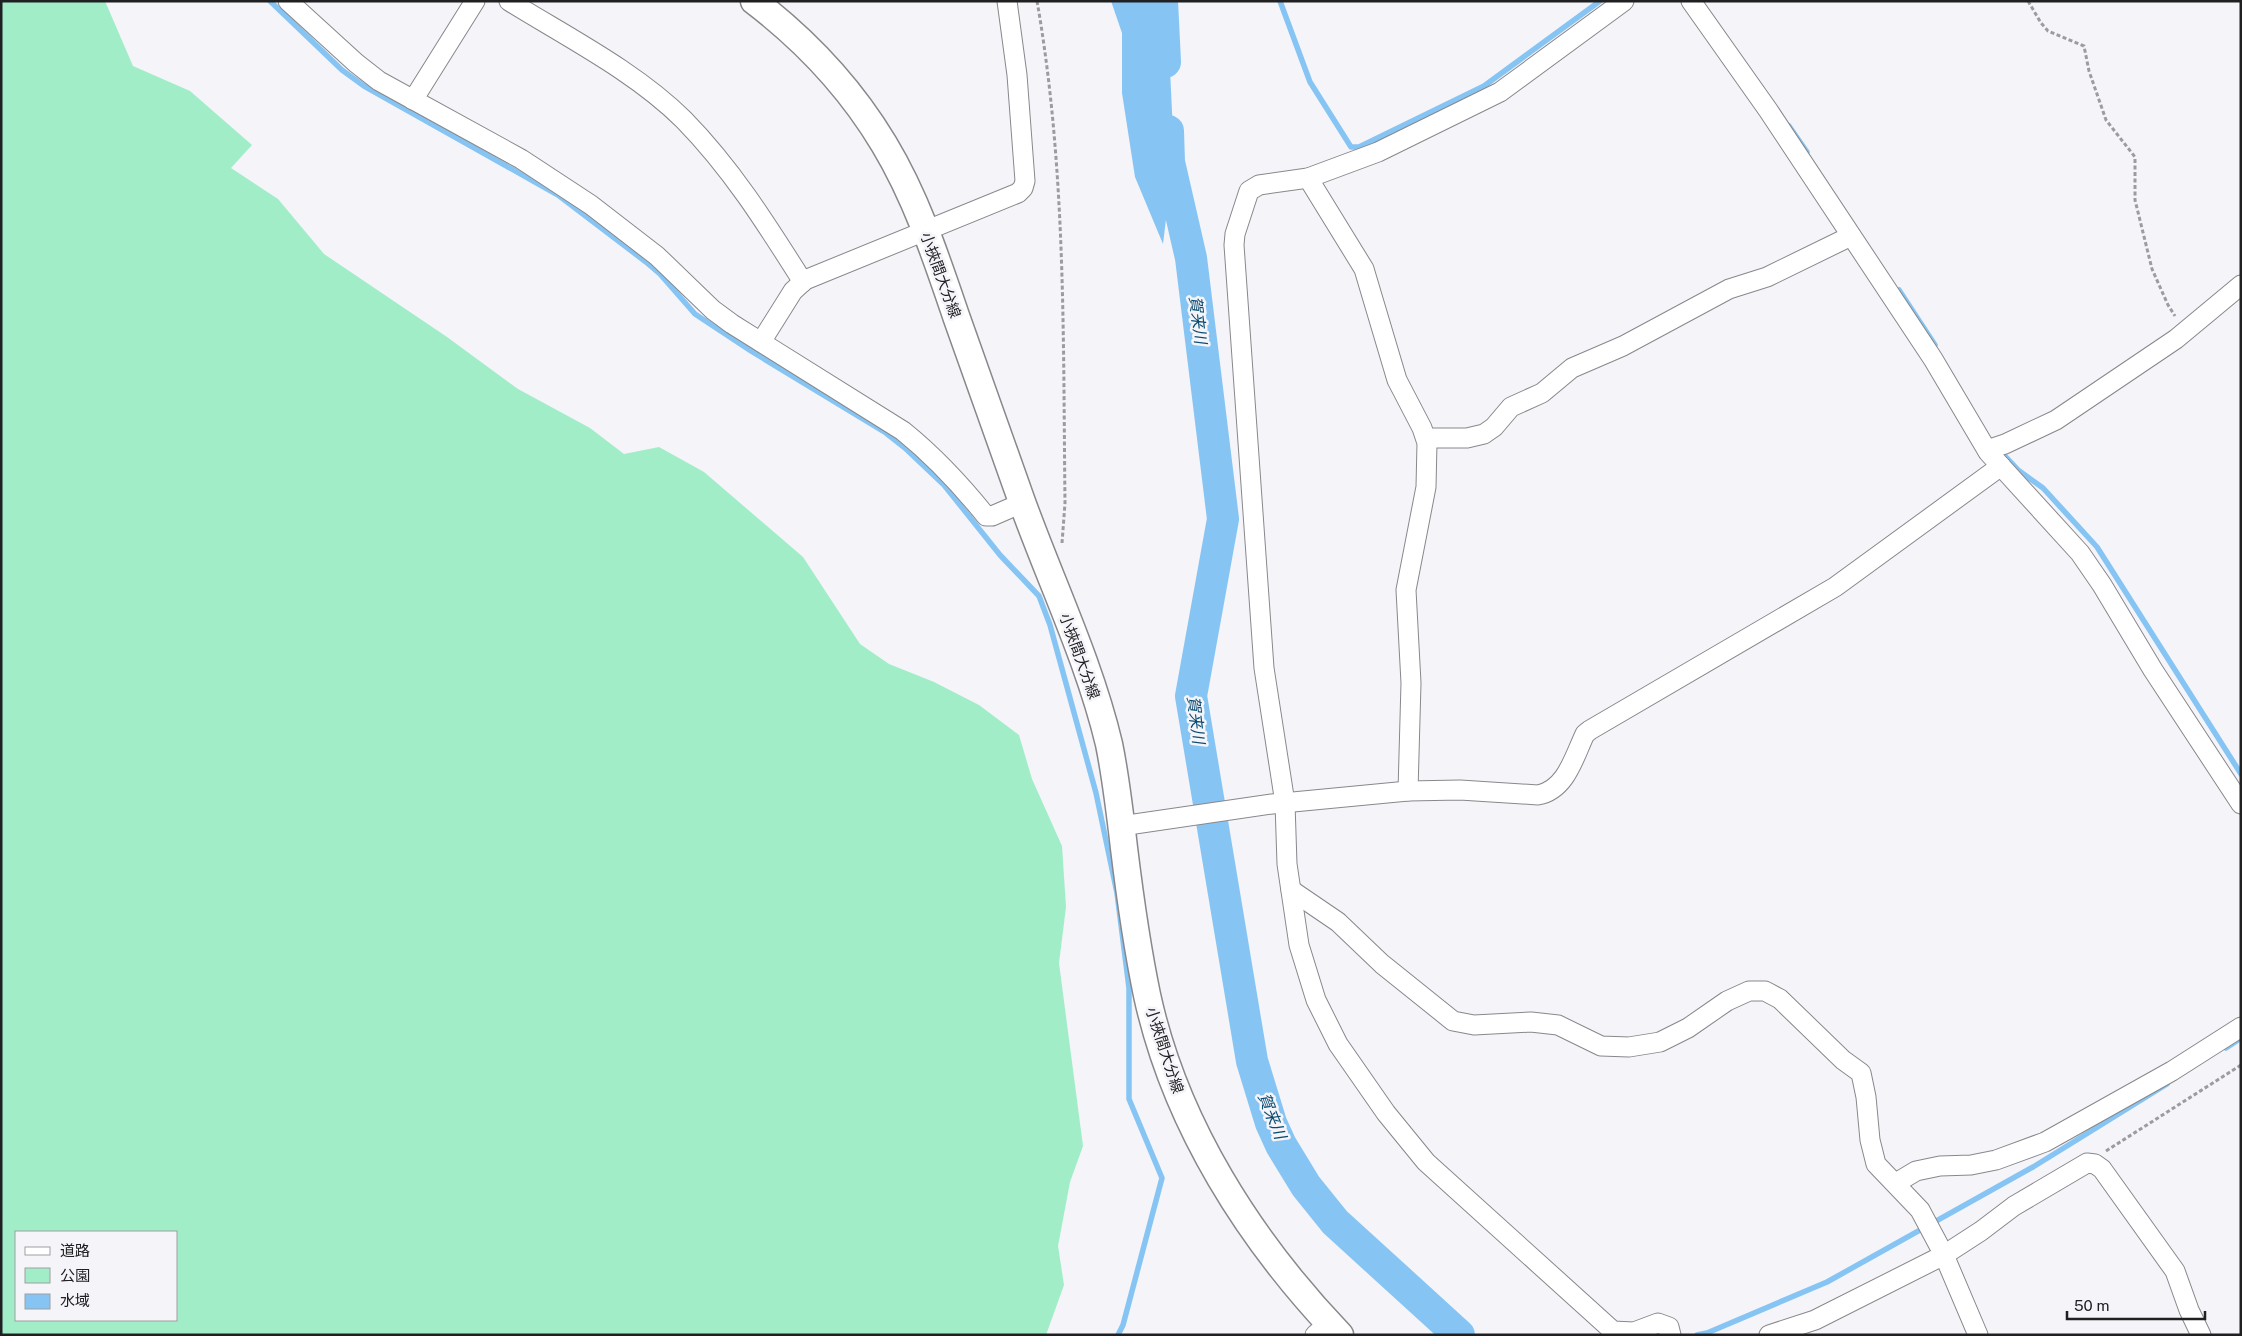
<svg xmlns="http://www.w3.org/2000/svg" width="2242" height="1336" font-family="'Public Sans','Noto Sans JP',sans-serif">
<rect width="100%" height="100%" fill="#f4f4f9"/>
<path fill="#a1edc8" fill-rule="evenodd" d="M1 1H105L133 66 190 91 252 145 231 168 278 199 324 254 447 337 518 389 590 428 624 454 659 447 704 472 803 557 860 644 889 664 934 682 979 705 1019 735 1032 779 1062 846 1066 907 1059 963 1083 1146 1070 1182 1058 1246 1064 1285 1046 1335H1ZM16 1232H176V1320H16Z"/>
<path fill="#86c5f3" d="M1111 1H1160L1169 49 1174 153 1163 244 1135 177 1122 93V33Z"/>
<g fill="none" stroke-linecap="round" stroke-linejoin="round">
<g stroke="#86c5f3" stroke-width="5.5">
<path d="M270 1 342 70 364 86 558 195 646 262 660 274 695 314 751 351 886 433 905 448 944 485 1000 555 1039 596 1050 625 1096 793 1117 893 1129 988V1099L1162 1178 1123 1325 1118 1335"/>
<path d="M1280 1 1310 82 1351 147H1359L1484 86 1600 1"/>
<path d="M1789 126 1807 152"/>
<path d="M1899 290 1935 345"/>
<path d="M2002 453 2018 470 2043 488 2097 547 2241 774"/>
<path d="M2226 1048 2241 1038"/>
<path d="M1697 1335 1707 1333 1827 1282 2033 1167 2167 1084"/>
</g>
<g stroke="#86c5f3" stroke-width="32">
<path d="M1162 1 1165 62"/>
<path d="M1168 131 1169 162 1191 258 1223 519 1191 696 1252 1061 1271 1123 1281 1145 1306 1186 1335 1222 1459 1335"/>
</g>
<g stroke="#88888c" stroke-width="21">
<g id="street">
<path d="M288 1 356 63 379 81 521 159 591 205 657 256 713 310 732 324 903 431C934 456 961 485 986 516H992L1022 503"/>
<path d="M509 1C567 37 636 72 684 120 732 169 767 225 803 282"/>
<path d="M1624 1 1500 92 1378 152 1308 178 1259 185 1249 191 1235 234 1234 245 1264 668 1285 803 1287 864 1299 945 1316 1000 1338 1044 1386 1113 1426 1162 1613 1331 1634 1332 1658 1323 1669 1327 1671 1335"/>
<path d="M1691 1 1768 110 1933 359 1988 452 2080 553 2102 585 2153 670 2241 804"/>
<path d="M413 100 475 1"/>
<path d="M1308 178 1364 269 1397 380 1422 428 1427 443 1426 487 1406 590 1411 683 1408 791"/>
<path d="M761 342 793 291 805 280 1018 193 1023 188 1025 181 1017 75 1007 1"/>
<path d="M1426 438H1467L1484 434 1494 427 1511 407 1542 393 1572 368 1623 346 1729 289 1767 277 1851 236"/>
<path d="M1987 450 2005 444 2056 420 2176 339 2241 285"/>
<path d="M1121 826 1272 804 1408 791 1460 790 1538 795C1566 790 1574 757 1585 734L1590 730 1835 587 2001 466"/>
<path d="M1291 890 1338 922 1382 964 1453 1021 1474 1025 1531 1022 1558 1025 1601 1046 1629 1047 1660 1042 1688 1028 1727 1001 1749 991H1765L1780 999 1843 1060 1861 1073 1866 1097 1870 1140 1876 1164 1920 1210 1944 1255 1978 1335"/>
<path d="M1896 1183 1916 1171 1940 1166 1971 1165 1996 1160 2045 1142 2172 1071 2241 1027"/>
<path d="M1315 1335 1329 1323"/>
<path d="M1769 1335 1815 1320 1944 1255 1981 1231 2014 1206 2087 1163 2095 1164 2102 1169 2175 1271 2189 1310 2201 1335"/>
</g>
</g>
<g stroke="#88888c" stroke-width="29">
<path id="secondary" d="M754 1C805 40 851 89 884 144 916 197 936 257 956 316 978 377 999 438 1021 499 1050 580 1089 660 1109 744 1116 778 1120 813 1124 848 1130 897 1137 947 1147 995 1175 1124 1250 1241 1340 1335"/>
</g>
<g stroke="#9c9ca0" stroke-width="3" stroke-dasharray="4 2.5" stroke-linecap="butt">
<path d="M1037 1C1066 167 1063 335 1065 503L1062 543"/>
<path d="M2028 1 2041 23 2048 31 2084 46 2089 71 2106 120 2135 157V200L2152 269 2168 305 2175 316"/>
<path d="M2106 1151 2241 1065"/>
</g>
<use href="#street" stroke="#fff" stroke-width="19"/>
<use href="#secondary" stroke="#fff" stroke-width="26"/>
</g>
<g text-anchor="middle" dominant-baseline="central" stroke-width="5" stroke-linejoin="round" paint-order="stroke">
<g font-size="15" fill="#202022" stroke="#f4f4f9">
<text transform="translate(941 275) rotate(70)">小挾間大分線</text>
<text transform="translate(1080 656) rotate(70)">小挾間大分線</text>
<text transform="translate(1165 1050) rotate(72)">小挾間大分線</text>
</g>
<g font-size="16" font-style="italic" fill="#0a4b71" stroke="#f4f4f9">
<text transform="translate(1198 320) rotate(83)">賀来川</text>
<text transform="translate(1196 720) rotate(83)">賀来川</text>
<text transform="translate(1272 1116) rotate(68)">賀来川</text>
</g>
</g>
<rect width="2242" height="1336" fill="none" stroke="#202022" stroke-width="5"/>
<rect x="15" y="1231" width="162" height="90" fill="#f4f4f9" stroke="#9f9fa3"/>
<rect x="25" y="1247" width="25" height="8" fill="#ffffff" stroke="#9f9fa3"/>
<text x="60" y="1256" font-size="15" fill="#202022">道路</text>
<rect x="25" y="1268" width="25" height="15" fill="#a1edc8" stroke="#9f9fa3"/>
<text x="60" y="1281" font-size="15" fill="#202022">公園</text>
<rect x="25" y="1294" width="25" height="15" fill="#86c5f3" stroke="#9f9fa3"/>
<text x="60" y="1306" font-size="15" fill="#202022">水域</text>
<path d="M2067 1311v8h138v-8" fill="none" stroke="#202022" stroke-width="2.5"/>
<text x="2074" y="1311" font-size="15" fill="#202022" stroke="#f4f4f9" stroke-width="4" paint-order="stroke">50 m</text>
</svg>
